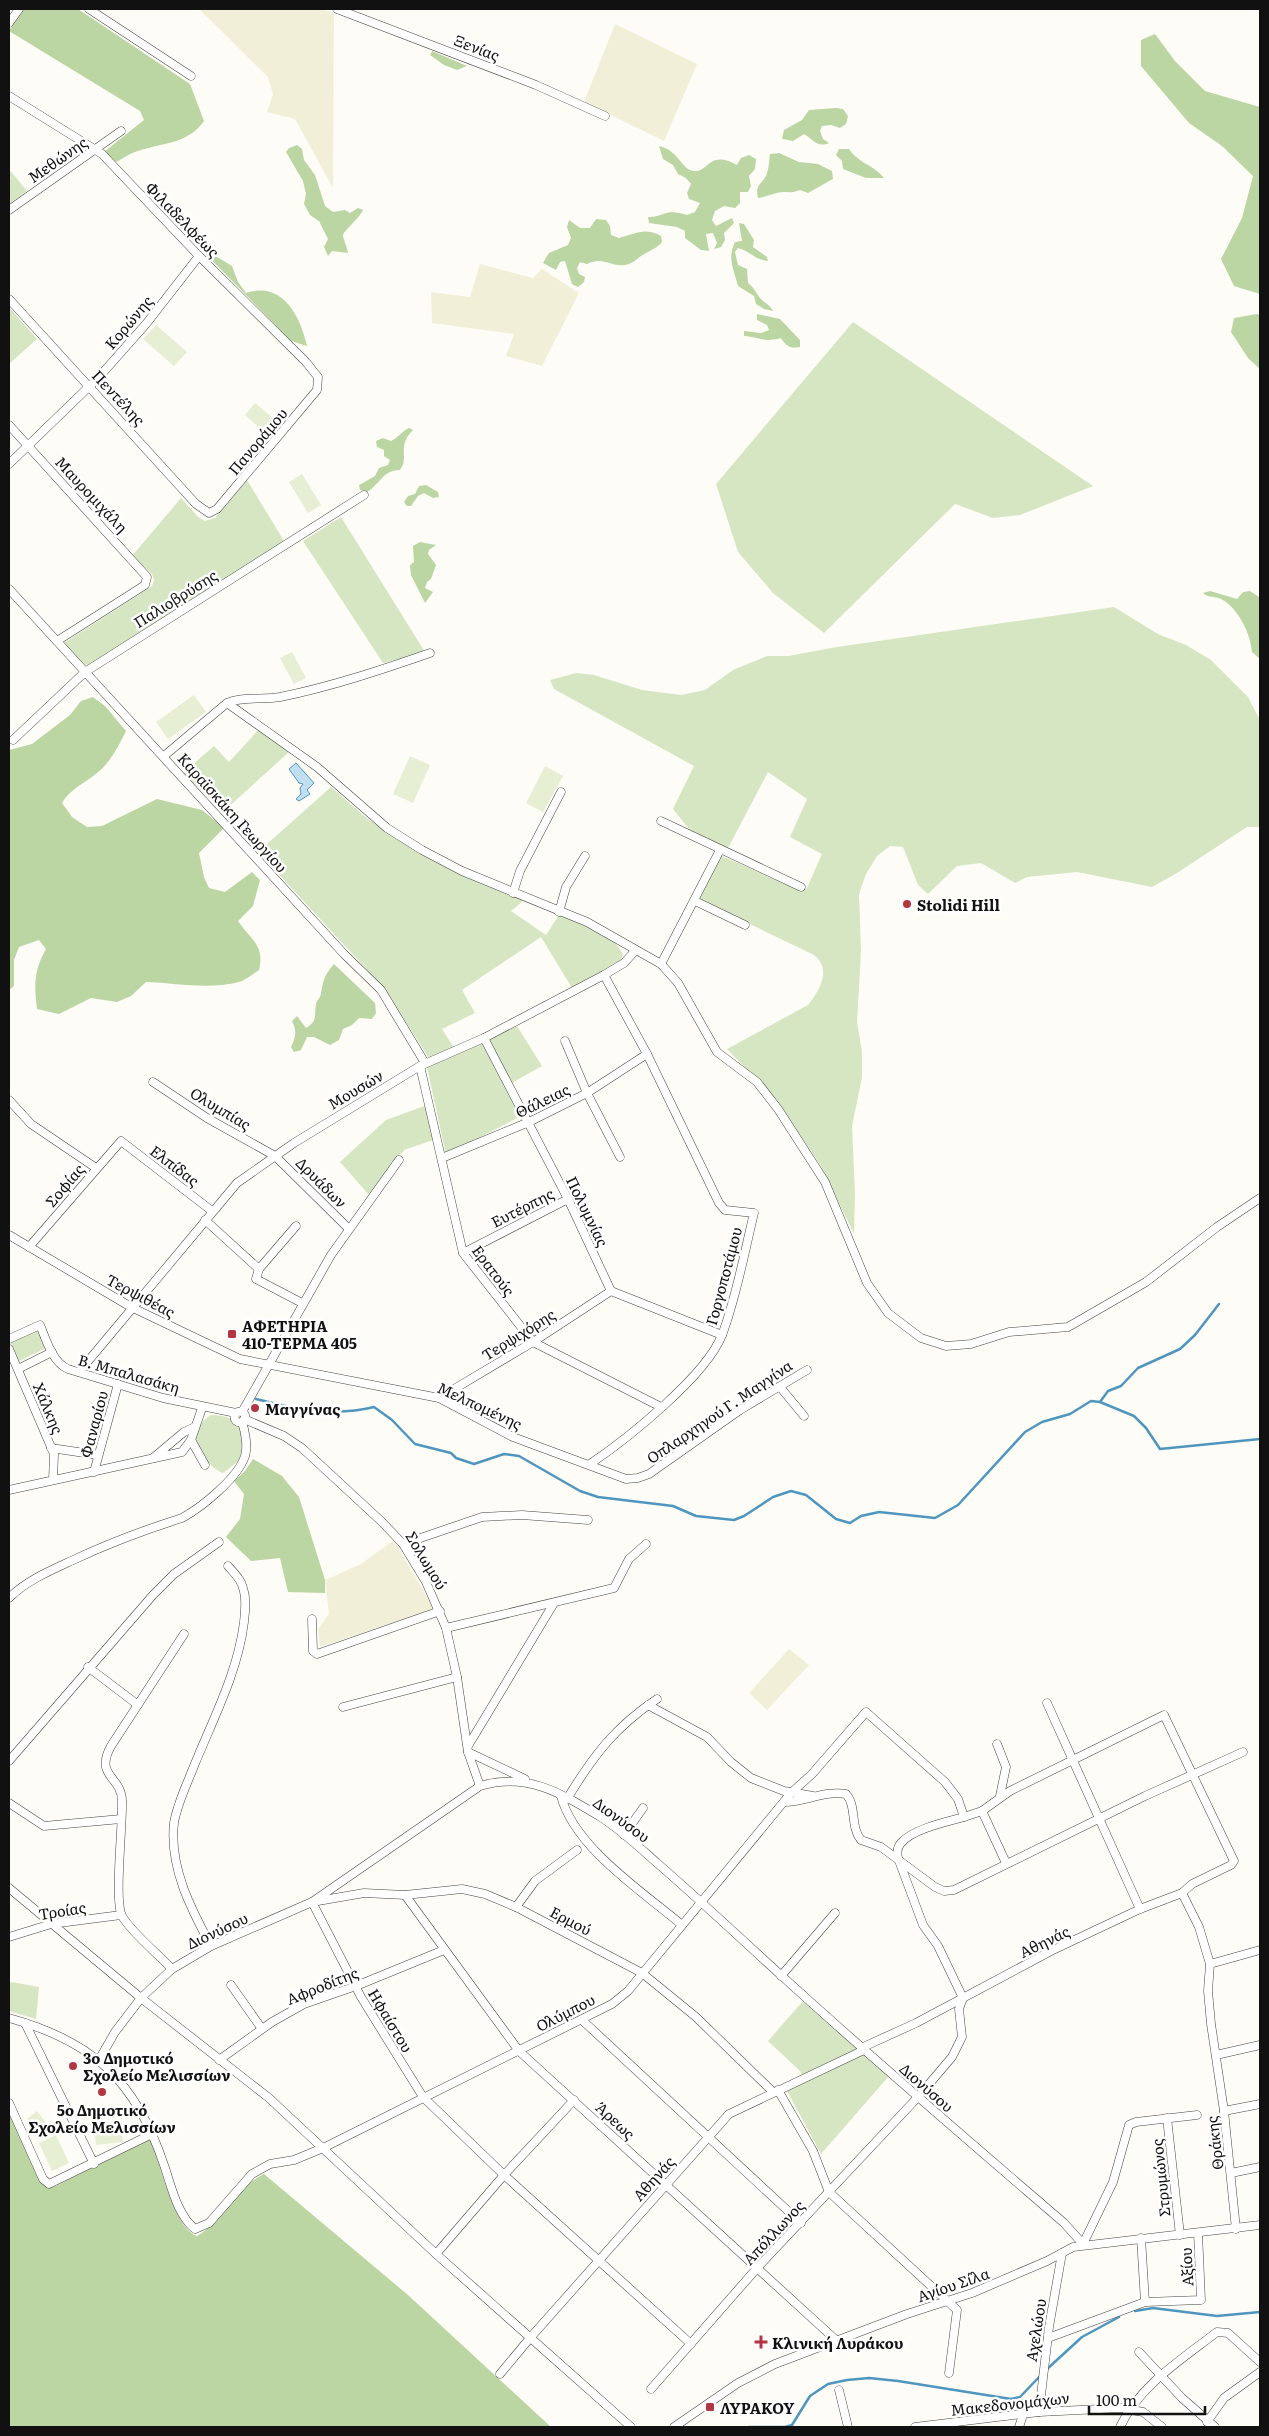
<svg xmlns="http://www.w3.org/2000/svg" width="1269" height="2436" font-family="Literata,serif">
<rect width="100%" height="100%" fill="#fefcf6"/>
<g fill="#f2efd8">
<path d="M199 9H322L334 13 333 188 295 119 267 112 273 94 268 77Z"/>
<path d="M615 24 697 64 664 141 584 102Z"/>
<path d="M480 264 533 278 542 269 579 293 542 366 506 356 514 334 432 323 431 292 470 297Z"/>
<path d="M394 1540 434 1609 320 1647 318 1629 329 1614 325 1580 361 1564Z"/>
<path d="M789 1649 809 1665 767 1710 749 1693Z"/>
</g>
<g fill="#d6e6c2">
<path d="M9 169 27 191 9 204Z"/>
<path d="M9 307 37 339 9 364Z"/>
<path d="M853 322 1093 486 1020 515 993 518 955 504 824 633 773 593 738 552 716 484Z"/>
<path d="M247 480 284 541 87 667 64 643 152 586 154 580 152 574 132 556 181 498 198 517 205 521 215 518Z"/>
<path d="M341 517 425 652 383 663 303 541Z"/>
<path d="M1114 607 1158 634 1186 645 1211 660 1248 697 1260 720V827H1247L1177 873 1152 887 1077 872 1027 877 1015 883 981 863 957 866 928 894 918 885 903 847 890 846 877 856 866 874 859 894 861 951 857 1022 862 1052V1077L852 1126 855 1194 854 1234 821 1166 777 1100 727 1049 808 1005C820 990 832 969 814 955L698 899 720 855 800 891 807 888 822 854 790 837 807 799 768 772 727 850 689 829 673 809 694 766 554 689 550 680 576 673 594 675 642 690 681 695 705 690 733 670 767 656H788L837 647Z"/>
<path d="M260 728 289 752 223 812 183 773 214 746 229 762Z"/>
<path d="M331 787C346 799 360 814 375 824 421 856 472 879 523 901L511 911 546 935 559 915C580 923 614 932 623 955L619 963 572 988 541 937 462 990 475 1013 442 1029 454 1048 429 1058 384 988 258 852Z"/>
<path d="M517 1026 542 1066 508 1085 525 1114 446 1155 427 1067Z"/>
<path d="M427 1105 433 1140 404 1150 369 1195 340 1162 386 1120Z"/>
<path d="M38 1330 46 1348 19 1361 10 1342Z"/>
<path d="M211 1415C242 1415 246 1434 241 1459L223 1473C212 1470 192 1446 196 1433 198 1425 205 1419 211 1415Z"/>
<path d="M12 1982 39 1987 36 2019 9 2011V1983Z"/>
<path d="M803 2001 889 2076 821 2154 786 2089 804 2080 800 2071 768 2041Z"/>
</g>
<g fill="#bbd5a3">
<path d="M23 9H78L190 84 204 121C189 143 164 143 141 150 132 152 124 158 116 162L104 152 144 120 140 111 9 31Z"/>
<path d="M1155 34 1175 61 1205 91 1260 107V294L1234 286 1221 259 1242 218 1253 176 1222 146 1189 123 1141 66V40Z"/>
<path d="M432 51 467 66 457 70 444 65 430 55Z"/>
<path d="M836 108 843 109 848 116 846 124 840 128 831 125 822 126 820 131 823 139 829 143C817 148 814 140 804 134L793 141 782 139 784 130 802 120 809 110Z"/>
<path d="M297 145 302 149 304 160 315 175 325 206 333 212 345 210 350 213 358 208 363 210C358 220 343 231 343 236 344 241 347 247 348 253L332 251 328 256 324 247 328 239 319 221 310 215 304 204 306 194 303 181 286 152 289 148Z"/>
<path d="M659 146C680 151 681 170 694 171 708 173 709 149 737 165L741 158 749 155 756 159 755 169 749 176 751 186 748 192H740V203L735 208 724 206 715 211 712 220 716 226 732 218 734 223 724 233 725 240 721 247 714 249 717 243 713 233 706 234 709 251 701 250 685 238V231L677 227 649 223 648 217C668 216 663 208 687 215L695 212 700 203 689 199 687 193 691 184 686 178 678 174 673 165 663 159Z"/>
<path d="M839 149H849C858 163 874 165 884 178H866L843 169 842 161 836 155Z"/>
<path d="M779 153 799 162 818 164 832 171 833 179 808 193 800 190C792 193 791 192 783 192 777 192 766 197 758 198 755 185 760 186 766 176 769 170 769 161 770 154Z"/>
<path d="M596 219 606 220 610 226 611 235 619 238C636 234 644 227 661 236L662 242C657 248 653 249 646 253 638 257 635 263 625 265 609 267 604 256 587 264L580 262 577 268 579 274 585 277 584 282 578 287 572 284 565 261 560 262 556 270 543 263 549 253 568 245 571 238 567 227 569 220 580 228H590Z"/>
<path d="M739 223 744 224 754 240 753 247 767 257 768 261C755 260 750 251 738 248L735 252 738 265 747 269 748 283C755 288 756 294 761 299 766 304 769 304 773 311L764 309 756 304 754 296 738 286C734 270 727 258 735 242L742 241Z"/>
<path d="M196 244 232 266 238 282 246 293C283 281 300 316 307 346L291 341Z"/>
<path d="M757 314 780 319 800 340V347C790 349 786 346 781 338 762 343 761 337 744 336V331L761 333 769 330 767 325 757 320Z"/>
<path d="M1257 314 1260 315V369L1248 358 1231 332 1234 318Z"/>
<path d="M409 428 413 430C396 447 410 457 400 470 382 470 380 485 367 492L360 490 359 485 375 476 379 468 388 465 390 460 384 456V450L377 447 376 441 383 438 391 441C398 438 401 432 409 428Z"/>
<path d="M426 485 438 492 439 497 433 498 424 493 418 496 411 506H407L404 502 408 496 415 494 419 486Z"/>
<path d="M420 542 436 545 429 550 428 554 436 565 431 579 427 582 425 588 433 592 425 603 411 575 410 565 414 562 413 546Z"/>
<path d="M1210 591 1237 599 1243 592 1250 591 1259 597 1260 659 1252 652C1251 635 1238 607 1221 599 1214 596 1209 598 1203 593Z"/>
<path d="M93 697 105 706 126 731C119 745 110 763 97 773 85 783 70 789 62 803L72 817 87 827 102 826 157 799 202 810 224 828 199 853 204 877 209 888 225 892 252 872 260 880 253 906 238 921C251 940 265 945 259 970 253 974 246 980 239 982 208 990 177 983 146 982L131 996 117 1002 91 998 59 1014 37 1009C34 985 34 970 46 949L39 940 19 947 14 960V986L9 990V750L32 744 70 715 81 701Z"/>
<path d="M334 964 375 1003 376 1013 372 1019 359 1018 352 1025 343 1029 339 1040 330 1045 314 1037H307L301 1050 294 1052 291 1047C296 1037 297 1031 292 1021L297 1016 306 1028C318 1021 314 1016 316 1004 317 1000 321 997 321 993 324 978 324 976 334 964Z"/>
<path d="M253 1459 282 1476 299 1497 325 1580V1593L288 1592 280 1558 251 1561 226 1537 240 1519 244 1494 234 1481 245 1471Z"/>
<path d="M9 2109 40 2180 47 2187 56 2186 150 2137C160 2162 173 2227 197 2236 224 2221 235 2188 264 2174L408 2295 551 2427H9Z"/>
</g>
<g fill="#e6eed3">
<path d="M156 325 187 352 174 366 143 339Z"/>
<path d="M255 403 281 425 270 437 245 415Z"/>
<path d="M302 474 321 505 308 513 289 482Z"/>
<path d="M292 652 306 678 294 684 280 658Z"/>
<path d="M194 695 206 712 168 739 156 722Z"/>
<path d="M410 756 430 765 413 803 393 794Z"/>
<path d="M545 766 563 776 543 812 526 803Z"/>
<path d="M37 2111 50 2128 40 2136 27 2119Z"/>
<path d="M121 2125 123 2142 96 2145 94 2128Z"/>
<path d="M56 2135 69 2163 52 2171 39 2143Z"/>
</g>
<path fill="#c0e0f0" stroke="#4f96bf" d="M296 763 314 783 307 790 310 794 299 801 296 799 301 794 300 788 303 784 299 783 289 769Z"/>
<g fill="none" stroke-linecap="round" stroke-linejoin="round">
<g stroke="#4f96bf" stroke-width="2.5">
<path d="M256 1399C296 1409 333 1417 374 1407L392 1420 415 1444 451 1453 456 1458 474 1464 504 1454 519 1456 580 1491 598 1497 673 1506 696 1516 734 1520 744 1516 773 1497 791 1491 806 1495 836 1519 850 1523 861 1516 879 1512 935 1518 958 1505 1025 1432 1042 1422 1070 1414 1091 1401 1100 1402 1134 1416 1146 1428 1160 1449 1260 1439"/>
<path d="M1100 1402 1108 1391 1121 1386 1138 1368 1180 1349 1195 1335 1219 1304"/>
<path d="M1135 2311 1153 2308 1217 2316 1260 2312"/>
<path d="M1046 2370 1082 2337 1119 2317"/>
<path d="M749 2427H785L792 2425 810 2396 828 2384 847 2380 869 2378 898 2381 1011 2399 1020 2397 1042 2374"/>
</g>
<g stroke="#444" stroke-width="9">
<g id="minor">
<path d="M89 9 191 76"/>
<path d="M337 9 536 85 605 116"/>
<path d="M9 23 19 9"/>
<path d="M9 96 102 154 199 256 306 362 318 377 317 390 217 509 209 513 196 504 9 299"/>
<path d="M9 210 121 131"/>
<path d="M9 425 147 577 145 585 57 641"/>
<path d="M9 464 99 377 146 324 199 256"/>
<path d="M9 589 344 954 381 990 425 1063"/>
<path d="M227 703 317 767 387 828 422 850 462 871 587 922 661 964 678 983 717 1052 757 1082 778 1109 825 1182 867 1283 888 1313 921 1338 946 1346 971 1344 1009 1332 1068 1327 1146 1282 1217 1227 1260 1198"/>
<path d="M13 740 85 672 364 495"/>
<path d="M164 756 227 703C242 696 263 700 280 697 330 687 381 670 430 653"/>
<path d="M661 821 801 887"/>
<path d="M513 893 520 871 561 792"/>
<path d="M695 901 745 925"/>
<path d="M559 912 566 887 585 856"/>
<path d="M661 964 720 850"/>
<path d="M484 1038 568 1199 611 1291 722 1335"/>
<path d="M565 1041 587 1093 620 1157"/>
<path d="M420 1066 463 1253 533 1342 661 1407"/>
<path d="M153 1082 207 1118 275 1156 348 1228"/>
<path d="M9 1100 31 1124 96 1168"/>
<path d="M442 1158 529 1122 587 1093 647 1054"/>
<path d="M205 1220 259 1269"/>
<path d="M296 1226 259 1269 256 1279 302 1303"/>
<path d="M9 1235 131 1307 240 1359 439 1398 513 1437 626 1479 638 1478 649 1474 740 1410 807 1370"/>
<path d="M29 1247 121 1141 212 1211"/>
<path d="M463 1253 568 1199"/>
<path d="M9 1339 40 1325C46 1339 52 1362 68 1369L163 1398 236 1413"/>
<path d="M9 1349 54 1454 53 1480"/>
<path d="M18 1369 52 1352"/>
<path d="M79 1372 237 1183 294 1143 420 1066 484 1038 604 975 624 963 635 951"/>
<path d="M780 1387 804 1416"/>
<path d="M439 1398 533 1342 611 1291"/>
<path d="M202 1408 191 1440 205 1465"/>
<circle cx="240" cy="1417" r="5.5"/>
<path d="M242 1412 331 1255 399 1160"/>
<path d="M244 1419 284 1436 302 1448 382 1522 403 1544 426 1582 446 1628 457 1677 468 1752 480 1786"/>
<path d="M51 1448 98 1455"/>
<path d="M153 1458 184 1432 195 1427"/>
<path d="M590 1464C627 1439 706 1376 722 1335 736 1299 745 1250 754 1213L725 1210 719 1203 647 1054 604 975"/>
<path d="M94 1472 118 1384"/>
<path d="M9 1490 182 1452 191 1440"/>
<path d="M403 1544 482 1517 522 1515 588 1520"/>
<path d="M9 1598C26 1581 49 1571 71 1561 107 1544 144 1530 182 1518 202 1507 238 1478 245 1456 248 1446 245 1431 242 1422"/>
<path d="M312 1619 313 1651 317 1654 440 1611"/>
<path d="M446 1628 614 1588 629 1559 646 1544"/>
<path d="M88 1667 138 1705"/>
<path d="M1047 1703 1140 1909"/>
<path d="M648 1705 707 1737 731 1762 751 1778 784 1791 813 1796"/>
<path d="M343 1707 457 1677"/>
<path d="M997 1744 1006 1767 1000 1796"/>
<path d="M468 1746 554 1603"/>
<path d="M468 1752 525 1779"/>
<path d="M9 1761 153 1595 174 1574 219 1542"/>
<path d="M561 1796C574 1847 643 1892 682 1925"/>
<path d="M567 1799C593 1756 615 1727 657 1699"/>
<path d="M784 1802C805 1802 826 1790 846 1794 857 1806 850 1827 861 1840L881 1847 935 1887 944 1891 954 1890 1145 1796 1243 1752"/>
<path d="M9 1803 44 1826 121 1819"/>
<path d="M624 1835 643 1808"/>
<path d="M9 1888 141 1998 269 2098 436 2254 631 2427"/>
<path d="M1182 1893 1199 1927 1210 1964 1208 1991 1211 2024 1224 2111 1236 2229"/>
<path d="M405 1895 519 2051 837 2341"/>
<path d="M516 1907 535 1881 577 1850"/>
<path d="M9 1937 51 1924 121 1915"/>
<path d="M211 1946C191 1909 169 1867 174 1823 177 1804 187 1784 194 1766 213 1719 238 1672 244 1622 245 1611 247 1599 243 1588 241 1579 234 1573 228 1566"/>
<path d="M1210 1964 1260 1950"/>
<path d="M172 1969C159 1955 130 1931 122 1916 114 1900 123 1824 122 1801 122 1776 94 1777 111 1746L184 1634"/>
<path d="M781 1976 835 1913"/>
<path d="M231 1985 262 2029"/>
<path d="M9 2018C93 2041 136 2081 164 2165 171 2185 177 2215 195 2229L209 2223 252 2174 270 2164 294 2160 323 2148 612 2004 628 1991 791 1793 812 1774 866 1712 945 1782 958 1799 964 1817 982 1811"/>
<path d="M582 2020 801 2223"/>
<path d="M25 2023 94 2164"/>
<path d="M861 2048 916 2023 1051 1951 1140 1909 1182 1893 1192 1884 1231 1865 1234 1861 1164 1715 1010 1791 982 1811 1006 1863"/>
<path d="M1216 2055 1260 2045"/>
<path d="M99 2060 115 2032 141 1998 172 1969 211 1946 312 1902 480 1786C526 1772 559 1792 599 1816 620 1829 639 1847 657 1863 700 1900 741 1939 783 1977 875 2061 970 2142 1064 2223L1083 2244 1113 2182 1129 2125 1136 2122 1197 2115"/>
<path d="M219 2060 272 2022 304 2004 356 1986 444 1950"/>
<path d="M778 2090 813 2151 829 2192 957 2310 949 2373"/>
<path d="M9 2103 43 2179 49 2184 152 2134"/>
<path d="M1224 2111 1260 2104"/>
<path d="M1167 2118 1180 2235"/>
<path d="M1231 2173 1260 2167"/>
<path d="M1141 2238 1145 2302"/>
<path d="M436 2254 504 2175 574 2100"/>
<path d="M1048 2338 1145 2302 1201 2300 1198 2233"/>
<path d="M691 2344 504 2175 423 2097 361 1997 312 1902 364 1893 405 1895 462 1889 485 1894 516 1907 642 1973 696 2017 773 2092"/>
<path d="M1139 2352 1182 2398 1215 2427"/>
<path d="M500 2374 530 2338 729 2114 864 2050"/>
<path d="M651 2389 758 2267 918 2097 952 2057 962 2037 959 2009 963 1998 938 1946 923 1925 898 1858C897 1853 897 1847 901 1843 913 1829 946 1822 964 1817"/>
<path d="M839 2390 848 2427"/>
<path d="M1039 2412 1049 2327 1062 2253"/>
<path d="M1207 2422 1224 2398 1260 2372"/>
<path d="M674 2427 738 2383 775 2364 907 2314 972 2293 1047 2261 1073 2247 1260 2225"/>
<path d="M915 2427 1039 2412 1121 2408 1143 2412 1162 2427"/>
<path d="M1019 2427 1023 2415"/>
<path d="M1120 2427C1139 2386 1182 2359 1217 2332L1228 2333 1260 2362"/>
</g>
</g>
<use href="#minor" stroke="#fff" stroke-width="8"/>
</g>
<g fill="#b23742" stroke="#fff" stroke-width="2">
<circle cx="907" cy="904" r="5"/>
<rect x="227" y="1329" width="10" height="10" rx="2.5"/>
<circle cx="255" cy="1408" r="5"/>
<circle cx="73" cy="2066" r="5"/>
<circle cx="102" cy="2092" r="5"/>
<path d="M758.5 2334.5h5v5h5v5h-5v5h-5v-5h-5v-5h5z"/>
<rect x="705" y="2402" width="10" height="10" rx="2.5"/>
</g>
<g text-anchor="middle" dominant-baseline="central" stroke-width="5" stroke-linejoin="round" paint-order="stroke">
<g font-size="15" fill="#111" stroke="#fff">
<text transform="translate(477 47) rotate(21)">Ξενίας</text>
<text transform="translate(57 159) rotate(-35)">Μεθώνης</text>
<text transform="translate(183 219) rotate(46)">Φιλαδελφέως</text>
<text transform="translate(128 322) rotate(-50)">Κορώνης</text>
<text transform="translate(119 397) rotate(47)">Πεντέλης</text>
<text transform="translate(257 441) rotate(-50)">Πανοράμου</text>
<text transform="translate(92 494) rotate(47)">Μαυρομιχάλη</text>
<text transform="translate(175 598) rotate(-32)">Παλιοβρύσης</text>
<text transform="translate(233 812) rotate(48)">Καραϊσκάκη Γεωργίου</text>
<text transform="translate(355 1089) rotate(-31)">Μουσών</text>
<text transform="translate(542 1100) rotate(-26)">Θάλειας</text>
<text transform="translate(221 1108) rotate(31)">Ολυμπίας</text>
<text transform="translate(175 1165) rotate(37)">Ελπίδας</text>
<text transform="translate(322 1182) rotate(45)">Δρυάδων</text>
<text transform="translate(64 1185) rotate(-50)">Σοφίας</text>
<text transform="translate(522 1207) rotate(-27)">Ευτέρπης</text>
<text transform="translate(588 1211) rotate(64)">Πολυμνίας</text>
<text transform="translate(494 1270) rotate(53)">Ερατούς</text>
<text transform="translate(723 1276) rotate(-75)">Γοργοποτάμου</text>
<text transform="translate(141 1295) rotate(28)">Τερψιθέας</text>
<text transform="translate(518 1334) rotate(-32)">Τερψιχόρης</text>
<text transform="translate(129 1373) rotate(16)">Β. Μπαλασάκη</text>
<text transform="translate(480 1405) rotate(25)">Μελπομένης</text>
<text transform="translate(49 1408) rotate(67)">Χάλκης</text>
<text transform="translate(719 1411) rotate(-34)">Οπλαρχηγού Γ. Μαγγίνα</text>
<text transform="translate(93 1424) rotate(-75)">Φαναρίου</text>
<text transform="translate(427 1560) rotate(59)">Σολωμού</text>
<text transform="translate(622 1819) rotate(36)">Διονύσου</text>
<text transform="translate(62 1910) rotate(-9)">Τροίας</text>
<text transform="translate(571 1920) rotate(28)">Ερμού</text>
<text transform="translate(217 1930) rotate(-25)">Διονύσου</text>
<text transform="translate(1044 1941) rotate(-26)">Αθηνάς</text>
<text transform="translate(322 1985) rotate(-22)">Αφροδίτης</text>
<text transform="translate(565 2012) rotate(-27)">Ολύμπου</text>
<text transform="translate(391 2020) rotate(59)">Ηφαίστου</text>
<text transform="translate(927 2087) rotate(41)">Διονύσου</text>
<text transform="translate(616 2120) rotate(43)">Άρεως</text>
<text transform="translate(1214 2143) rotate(-97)">Θράκης</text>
<text transform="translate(653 2178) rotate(-48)">Αθηνάς</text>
<text transform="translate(1160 2178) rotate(-96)">Στρυμώνος</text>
<text transform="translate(773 2232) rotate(-47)">Απόλλωνος</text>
<text transform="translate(1186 2267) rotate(-93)">Αξίου</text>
<text transform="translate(953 2284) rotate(-19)">Αγίου Σίλα</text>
<text transform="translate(1035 2330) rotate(-81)">Αχελώου</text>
<text transform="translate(1010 2403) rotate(-6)">Μακεδονομάχων</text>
</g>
<g font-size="15" font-weight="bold" fill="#111" stroke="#fff" text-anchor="start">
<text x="917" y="904">Stolidi Hill</text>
<text x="242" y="1325">ΑΦΕΤΗΡΙΑ<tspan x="242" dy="17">410-ΤΕΡΜΑ 405</tspan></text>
<text x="265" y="1408">Μαγγίνας</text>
<text x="83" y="2057">3ο Δημοτικό<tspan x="83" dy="17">Σχολείο Μελισσίων</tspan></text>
<text x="102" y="2109" text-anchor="middle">5ο Δημοτικό<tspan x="102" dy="17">Σχολείο Μελισσίων</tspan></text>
<text x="772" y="2342">Κλινική Λυράκου</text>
<text x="720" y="2407">ΛΥΡΑΚΟΥ</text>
</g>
</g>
<rect width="1269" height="2436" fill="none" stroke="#111111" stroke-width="20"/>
<path d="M1089 2406v8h116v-8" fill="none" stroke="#111111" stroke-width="2.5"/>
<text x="1096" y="2406" font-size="15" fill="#111111" stroke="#ffffff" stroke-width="4" paint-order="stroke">100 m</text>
</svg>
